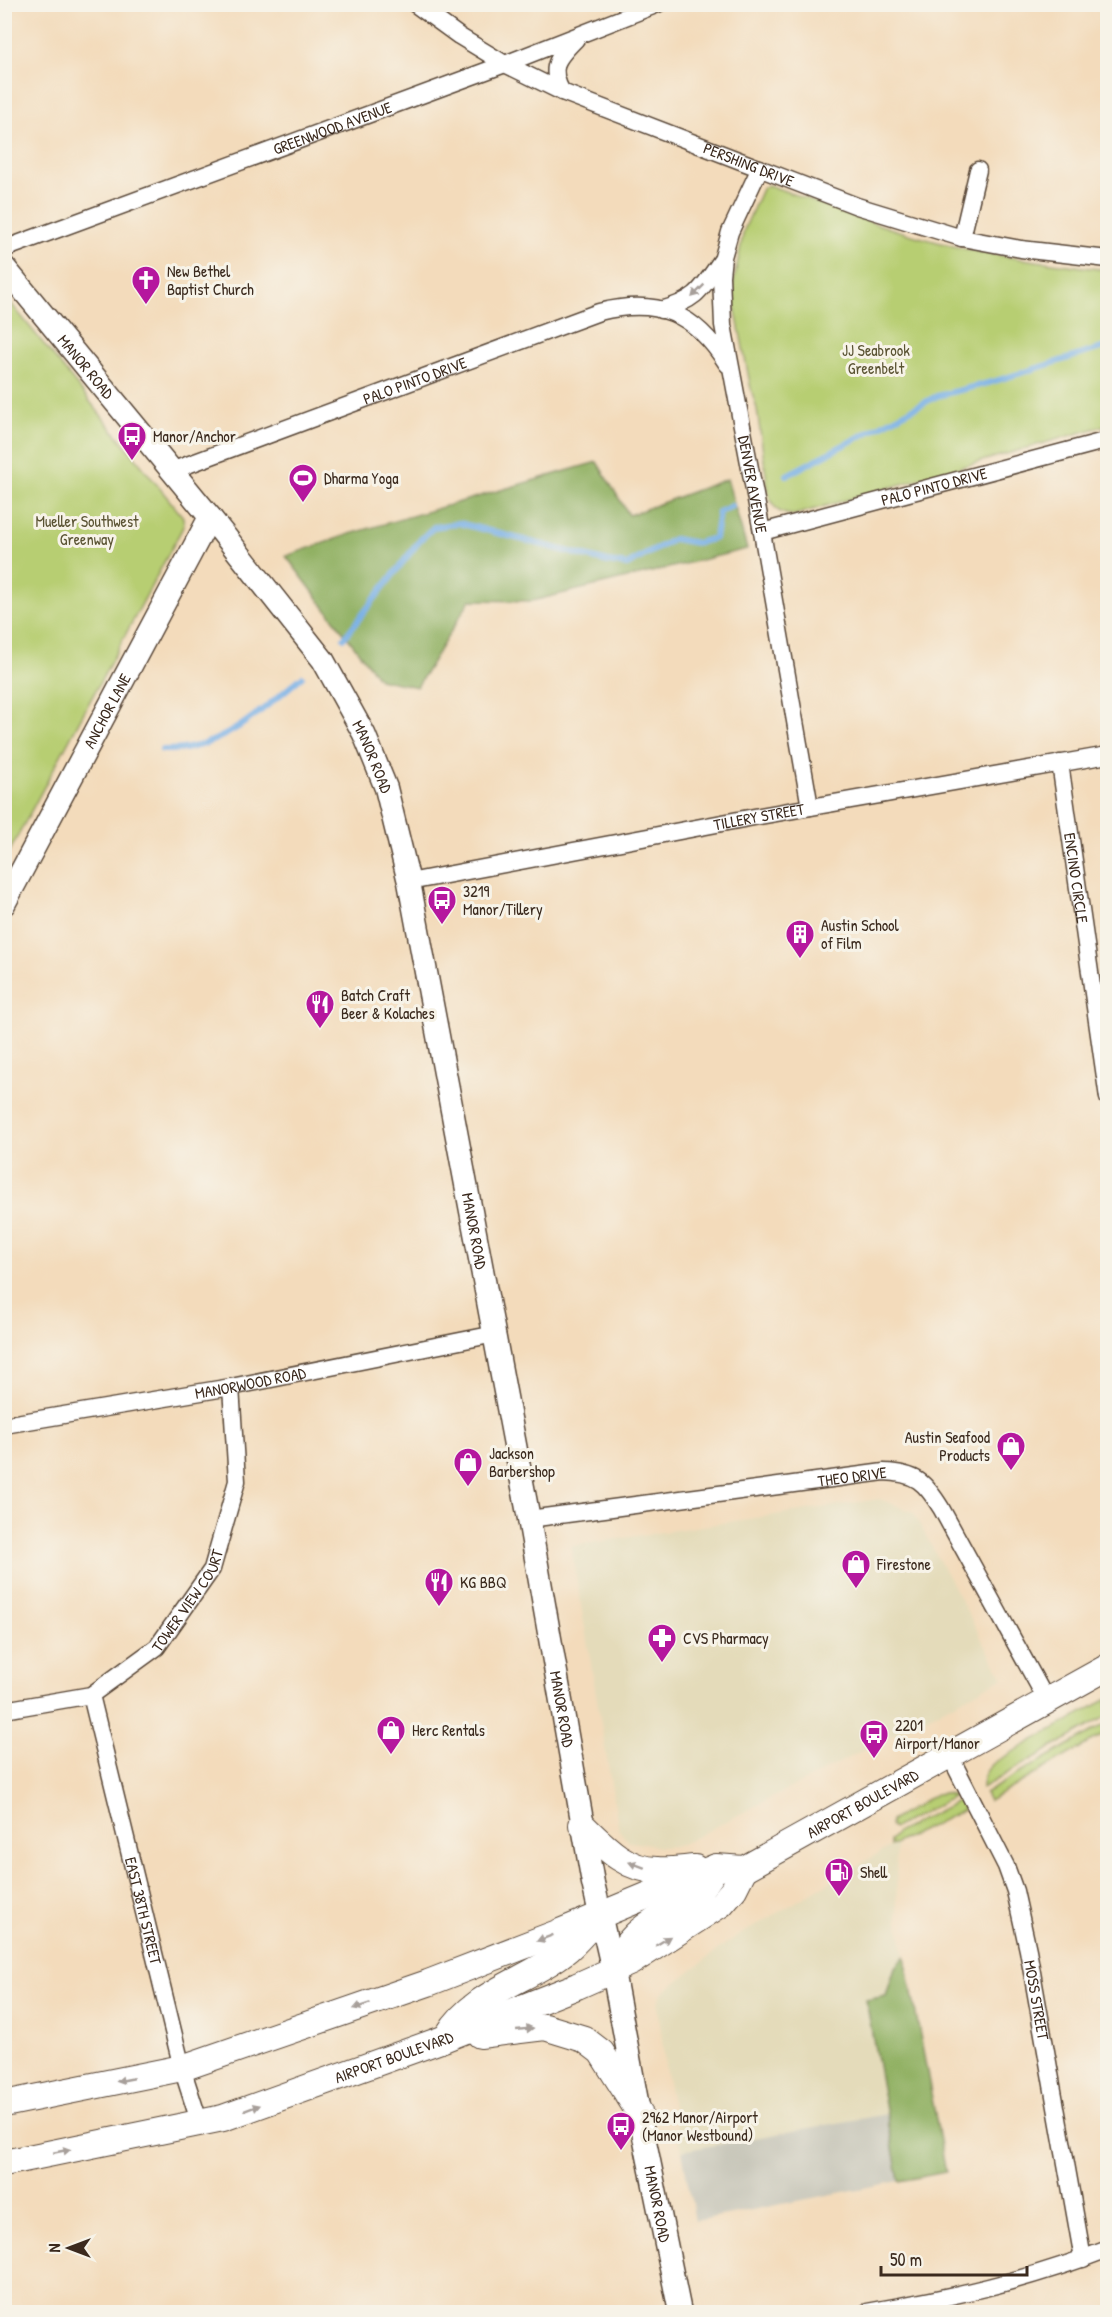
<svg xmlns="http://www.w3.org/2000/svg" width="1112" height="2317" font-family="'Patrick Hand',sans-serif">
<rect width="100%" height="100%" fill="#f7f3e8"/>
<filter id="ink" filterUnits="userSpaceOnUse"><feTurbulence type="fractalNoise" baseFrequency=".0167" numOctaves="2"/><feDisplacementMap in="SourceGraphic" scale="12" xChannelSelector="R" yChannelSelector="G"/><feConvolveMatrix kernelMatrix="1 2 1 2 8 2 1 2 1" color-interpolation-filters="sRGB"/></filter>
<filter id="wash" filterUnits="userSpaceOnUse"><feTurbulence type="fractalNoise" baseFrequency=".008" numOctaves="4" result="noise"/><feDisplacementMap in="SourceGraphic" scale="24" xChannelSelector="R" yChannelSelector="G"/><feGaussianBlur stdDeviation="1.35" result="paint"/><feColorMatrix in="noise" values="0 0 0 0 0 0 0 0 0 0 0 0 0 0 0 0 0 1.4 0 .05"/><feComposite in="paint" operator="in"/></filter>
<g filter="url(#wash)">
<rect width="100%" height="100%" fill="#f3dbbb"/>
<g fill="#e4dbba">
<path d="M879 1499 913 1512 1003 1678 690 1840 676 1846 660 1847 631 1842 625 1838 619 1830 571 1546Z"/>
<path d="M896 1843 897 1917 905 1956 895 1967 886 1996 866 2001 887 2114 682 2151 666 2073 658 2007 659 1999 662 1993 728 1942Z"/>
</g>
<path fill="#c6c5b8" d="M887 2114 899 2181 695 2221 682 2151Z"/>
<g fill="#b7ce72" stroke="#797c48" stroke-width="1.5">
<path d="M768 185C826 206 885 229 945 244 998 258 1053 263 1107 270V425L794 515C779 514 775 510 769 496L757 409 751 389 735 307 733 286 744 230 762 189Z"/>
<path d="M5 296 183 517 184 525 5 860Z"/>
<path d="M1107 1699V1716L982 1788C982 1776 986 1770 995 1762Z"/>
<path d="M1107 1723V1732L989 1801 985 1793Z"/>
<path d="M944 1793 955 1796 894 1828 890 1826 891 1821 936 1794Z"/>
<path d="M959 1800 964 1810 890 1846V1840L898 1832Z"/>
</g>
<g fill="#91b164" stroke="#666e41" stroke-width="1.5">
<path d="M597 462 629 515 727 479 747 549 532 601 470 600 417 687 379 679 286 556 350 534Z"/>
<path d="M905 1956 946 2172 899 2181 866 2000 886 1996 895 1967Z"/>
</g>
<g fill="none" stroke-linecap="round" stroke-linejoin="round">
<g stroke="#76afe6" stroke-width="6">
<path d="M787 475 937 396 992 382 1108 346"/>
<path d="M344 638 421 539 434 527 459 523 608 562 627 565 674 539 697 543 715 538 719 512 732 506"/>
<path d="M162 750C171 750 181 750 189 748 234 739 267 705 302 677"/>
</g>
</g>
</g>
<g filter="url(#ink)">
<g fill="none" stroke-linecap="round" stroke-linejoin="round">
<g stroke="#574536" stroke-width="19">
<g id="street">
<path id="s1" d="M415 4 459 36 505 64 562 92 857 206 962 238 1021 249 1108 259"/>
<path d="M562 92C548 67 558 57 576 39"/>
<path id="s2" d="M760 168 730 232 723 257 721 276 723 325 762 532 810 807"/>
<path d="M962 238 978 170"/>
<path id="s3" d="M4 249 505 64 658 4"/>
<path d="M661 310C697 300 701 290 721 261"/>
<path id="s4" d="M171 471 599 312C658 297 695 313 727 364"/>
<path id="s5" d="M762 532 1108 440"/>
<path id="s6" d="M1060 763 1108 1098"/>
<path id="s7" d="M409 882 754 817 1108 755"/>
<path id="s8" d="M4 1425 231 1387 495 1334"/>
<path id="s9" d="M529 1519 884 1472C916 1473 925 1482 941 1508L1047 1701"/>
<path id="s10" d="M91 1695 182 2068 200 2124"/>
<path id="s11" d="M4 1710 91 1695 157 1647 212 1569 237 1481 231 1387"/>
<path id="s12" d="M950 1756 1006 1866 1015 1891 1028 1950 1083 2259"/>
<path d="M867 2312C950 2298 1029 2280 1108 2249"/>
</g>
</g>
<g stroke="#574536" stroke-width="25">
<g id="secondary">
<path id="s13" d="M4 267 210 517 323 660 364 734 386 788 409 882 529 1519 593 1883 613 1971 639 2112 680 2312"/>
<path id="s14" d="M4 904 210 517"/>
</g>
</g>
<g stroke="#574536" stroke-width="28">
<g id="primary">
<path d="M582 1825C603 1845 625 1870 657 1870 669 1871 682 1869 695 1868"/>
<path d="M613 1971C633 1913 683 1918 711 1875"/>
<path d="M448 2035C474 1991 531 1980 568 1949 577 1941 585 1932 593 1923"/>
<path d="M480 2035 545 2027 584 2039 601 2052 639 2112"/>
<path id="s15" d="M4 2104 182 2068 428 1983 560 1932 716 1867 744 1869 1108 1667"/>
<path id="s16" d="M4 2163 223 2118 446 2038 577 1986 631 1962 721 1904 734 1889 744 1869"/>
</g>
</g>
<use href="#street" stroke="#fff" stroke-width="16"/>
<use href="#secondary" stroke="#fff" stroke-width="22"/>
<use href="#primary" stroke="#fff" stroke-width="26"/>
</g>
<defs><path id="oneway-solid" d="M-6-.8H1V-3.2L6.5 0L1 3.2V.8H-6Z" transform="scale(1.5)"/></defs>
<g fill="#a79f9a">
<use href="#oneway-solid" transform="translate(698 291) rotate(135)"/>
<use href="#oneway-solid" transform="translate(637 1865) rotate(-160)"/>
<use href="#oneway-solid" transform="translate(545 1938) rotate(159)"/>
<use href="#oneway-solid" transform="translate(663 1941) rotate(-32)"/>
<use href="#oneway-solid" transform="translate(362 2006) rotate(161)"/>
<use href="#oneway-solid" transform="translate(525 2029) rotate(-6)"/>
<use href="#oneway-solid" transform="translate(125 2080) rotate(169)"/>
<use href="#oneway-solid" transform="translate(252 2108) rotate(-20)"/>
<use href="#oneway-solid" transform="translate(62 2151) rotate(-11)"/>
</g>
</g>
<defs>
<g id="church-pin" transform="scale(1.5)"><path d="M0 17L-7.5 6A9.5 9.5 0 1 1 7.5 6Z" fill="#b5179e" stroke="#f7f3e8"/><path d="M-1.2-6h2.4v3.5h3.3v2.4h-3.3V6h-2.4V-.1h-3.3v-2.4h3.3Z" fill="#fff"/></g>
<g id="bus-pin" transform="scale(1.5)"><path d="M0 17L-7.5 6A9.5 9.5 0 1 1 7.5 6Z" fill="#b5179e" stroke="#f7f3e8"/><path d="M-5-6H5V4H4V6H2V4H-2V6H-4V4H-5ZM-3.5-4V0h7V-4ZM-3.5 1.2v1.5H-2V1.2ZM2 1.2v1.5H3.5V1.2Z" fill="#fff"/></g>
<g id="stadium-pin" transform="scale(1.5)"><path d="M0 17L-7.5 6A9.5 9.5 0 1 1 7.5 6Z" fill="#b5179e" stroke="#f7f3e8"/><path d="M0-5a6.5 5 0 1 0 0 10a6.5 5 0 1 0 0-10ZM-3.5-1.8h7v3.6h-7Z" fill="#fff"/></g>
<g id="building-pin" transform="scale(1.5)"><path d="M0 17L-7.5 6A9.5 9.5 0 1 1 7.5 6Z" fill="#b5179e" stroke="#f7f3e8"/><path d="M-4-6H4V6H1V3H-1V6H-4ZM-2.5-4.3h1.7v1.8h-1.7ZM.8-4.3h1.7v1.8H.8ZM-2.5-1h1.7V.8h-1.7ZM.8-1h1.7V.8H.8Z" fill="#fff"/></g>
<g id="restaurant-pin" transform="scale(1.5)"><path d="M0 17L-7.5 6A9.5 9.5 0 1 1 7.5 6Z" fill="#b5179e" stroke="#f7f3e8"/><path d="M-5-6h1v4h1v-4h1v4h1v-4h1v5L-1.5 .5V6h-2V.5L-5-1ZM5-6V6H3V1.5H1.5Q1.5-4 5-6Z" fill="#fff"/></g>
<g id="shop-pin" transform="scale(1.5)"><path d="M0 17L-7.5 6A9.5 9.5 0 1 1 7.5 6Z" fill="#b5179e" stroke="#f7f3e8"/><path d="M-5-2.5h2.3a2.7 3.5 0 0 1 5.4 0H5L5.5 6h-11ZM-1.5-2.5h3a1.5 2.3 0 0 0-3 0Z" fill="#fff"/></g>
<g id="pharmacy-pin" transform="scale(1.5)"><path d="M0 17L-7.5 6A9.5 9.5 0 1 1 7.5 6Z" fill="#b5179e" stroke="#f7f3e8"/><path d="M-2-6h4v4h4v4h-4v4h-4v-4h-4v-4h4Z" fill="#fff"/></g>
<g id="fuel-pin" transform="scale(1.5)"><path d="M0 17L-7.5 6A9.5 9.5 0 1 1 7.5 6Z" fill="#b5179e" stroke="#f7f3e8"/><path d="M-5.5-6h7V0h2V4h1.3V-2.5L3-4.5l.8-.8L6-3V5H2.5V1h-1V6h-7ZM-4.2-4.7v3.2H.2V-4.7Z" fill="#fff"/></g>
</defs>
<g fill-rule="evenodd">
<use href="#church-pin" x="146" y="280"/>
<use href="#bus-pin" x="132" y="436"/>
<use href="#stadium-pin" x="303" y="478"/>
<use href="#bus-pin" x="442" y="900"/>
<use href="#building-pin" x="800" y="934"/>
<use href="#restaurant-pin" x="320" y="1004"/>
<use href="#shop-pin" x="1011" y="1446"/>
<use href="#shop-pin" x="468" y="1462"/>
<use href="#shop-pin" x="856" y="1564"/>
<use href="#restaurant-pin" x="439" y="1582"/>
<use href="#pharmacy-pin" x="662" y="1638"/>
<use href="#shop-pin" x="391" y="1730"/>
<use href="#bus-pin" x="874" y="1734"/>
<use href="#fuel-pin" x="839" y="1872"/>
<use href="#bus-pin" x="621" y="2126"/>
</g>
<g text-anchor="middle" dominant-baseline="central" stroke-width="6" stroke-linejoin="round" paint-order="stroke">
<g font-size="16" fill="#3b2a1e" stroke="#f7f3e8">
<text stroke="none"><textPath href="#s3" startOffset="350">GREENWOOD AVENUE</textPath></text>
<text stroke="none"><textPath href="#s1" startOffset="372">PERSHING DRIVE</textPath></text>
<text stroke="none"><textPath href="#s13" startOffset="129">MANOR ROAD</textPath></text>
<text stroke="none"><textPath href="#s4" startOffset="260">PALO PINTO DRIVE</textPath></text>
<text stroke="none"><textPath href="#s2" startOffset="327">DENVER AVENUE</textPath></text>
<text stroke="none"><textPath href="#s5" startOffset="178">PALO PINTO DRIVE</textPath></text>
<text stroke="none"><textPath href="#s14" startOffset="219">ANCHOR LANE</textPath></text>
<text stroke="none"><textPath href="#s13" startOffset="615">MANOR ROAD</textPath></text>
<text stroke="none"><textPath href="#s7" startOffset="356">TILLERY STREET</textPath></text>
<text stroke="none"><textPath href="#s6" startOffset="116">ENCINO CIRCLE</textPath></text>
<text stroke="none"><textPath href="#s13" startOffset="1101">MANOR ROAD</textPath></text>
<text stroke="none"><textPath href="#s8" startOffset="250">MANORWOOD ROAD</textPath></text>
<text stroke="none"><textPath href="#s9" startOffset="326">THEO DRIVE</textPath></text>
<text stroke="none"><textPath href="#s11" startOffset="226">TOWER VIEW COURT</textPath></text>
<text stroke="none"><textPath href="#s13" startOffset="1587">MANOR ROAD</textPath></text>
<text stroke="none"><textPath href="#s15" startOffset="916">AIRPORT BOULEVARD</textPath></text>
<text stroke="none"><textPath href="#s10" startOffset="222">EAST 38TH STREET</textPath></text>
<text stroke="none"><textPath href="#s12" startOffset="261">MOSS STREET</textPath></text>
<text stroke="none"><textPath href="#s16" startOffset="405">AIRPORT BOULEVARD</textPath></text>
<text stroke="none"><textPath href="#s13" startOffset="2091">MANOR ROAD</textPath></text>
</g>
<g font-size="16" fill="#3b2a1e" stroke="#f7f3e8" text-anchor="start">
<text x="167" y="271">New Bethel<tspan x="167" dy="18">Baptist Church</tspan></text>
<text x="153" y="436">Manor/Anchor</text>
<text x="324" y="478">Dharma Yoga</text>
<text x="463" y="891">3219<tspan x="463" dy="18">Manor/Tillery</tspan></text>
<text x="821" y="925">Austin School<tspan x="821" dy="18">of Film</tspan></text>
<text x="341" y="995">Batch Craft<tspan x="341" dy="18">Beer &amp; Kolaches</tspan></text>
<text x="990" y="1437" text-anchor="end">Austin Seafood<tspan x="990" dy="18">Products</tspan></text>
<text x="489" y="1453">Jackson<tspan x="489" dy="18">Barbershop</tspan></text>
<text x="877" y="1564">Firestone</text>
<text x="460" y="1582">KG BBQ</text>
<text x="683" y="1638">CVS Pharmacy</text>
<text x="895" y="1725">2201<tspan x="895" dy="18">Airport/Manor</tspan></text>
<text x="412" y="1730">Herc Rentals</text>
<text x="860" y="1872">Shell</text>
<text x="642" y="2117">2962 Manor/Airport<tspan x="642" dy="18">(Manor Westbound)</tspan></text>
</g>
<g font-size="16" fill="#5a5333" stroke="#f7f3e8">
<text x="876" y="350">JJ Seabrook<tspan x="876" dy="18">Greenbelt</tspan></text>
<text x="87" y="521">Mueller Southwest<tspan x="87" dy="18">Greenway</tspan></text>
</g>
</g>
<rect width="1112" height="2317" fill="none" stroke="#f7f3e8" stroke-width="24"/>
<g transform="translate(69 2248) rotate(270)" stroke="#f7f3e8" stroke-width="4.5" paint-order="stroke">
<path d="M0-4.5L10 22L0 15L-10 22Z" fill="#3b2a1e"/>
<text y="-9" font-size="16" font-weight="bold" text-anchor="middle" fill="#3b2a1e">N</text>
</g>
<path d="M881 2266v9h146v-9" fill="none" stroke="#3b2a1e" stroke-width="3"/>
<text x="890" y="2266" font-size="18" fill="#3b2a1e" stroke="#f7f3e8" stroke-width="4.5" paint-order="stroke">50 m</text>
</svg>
